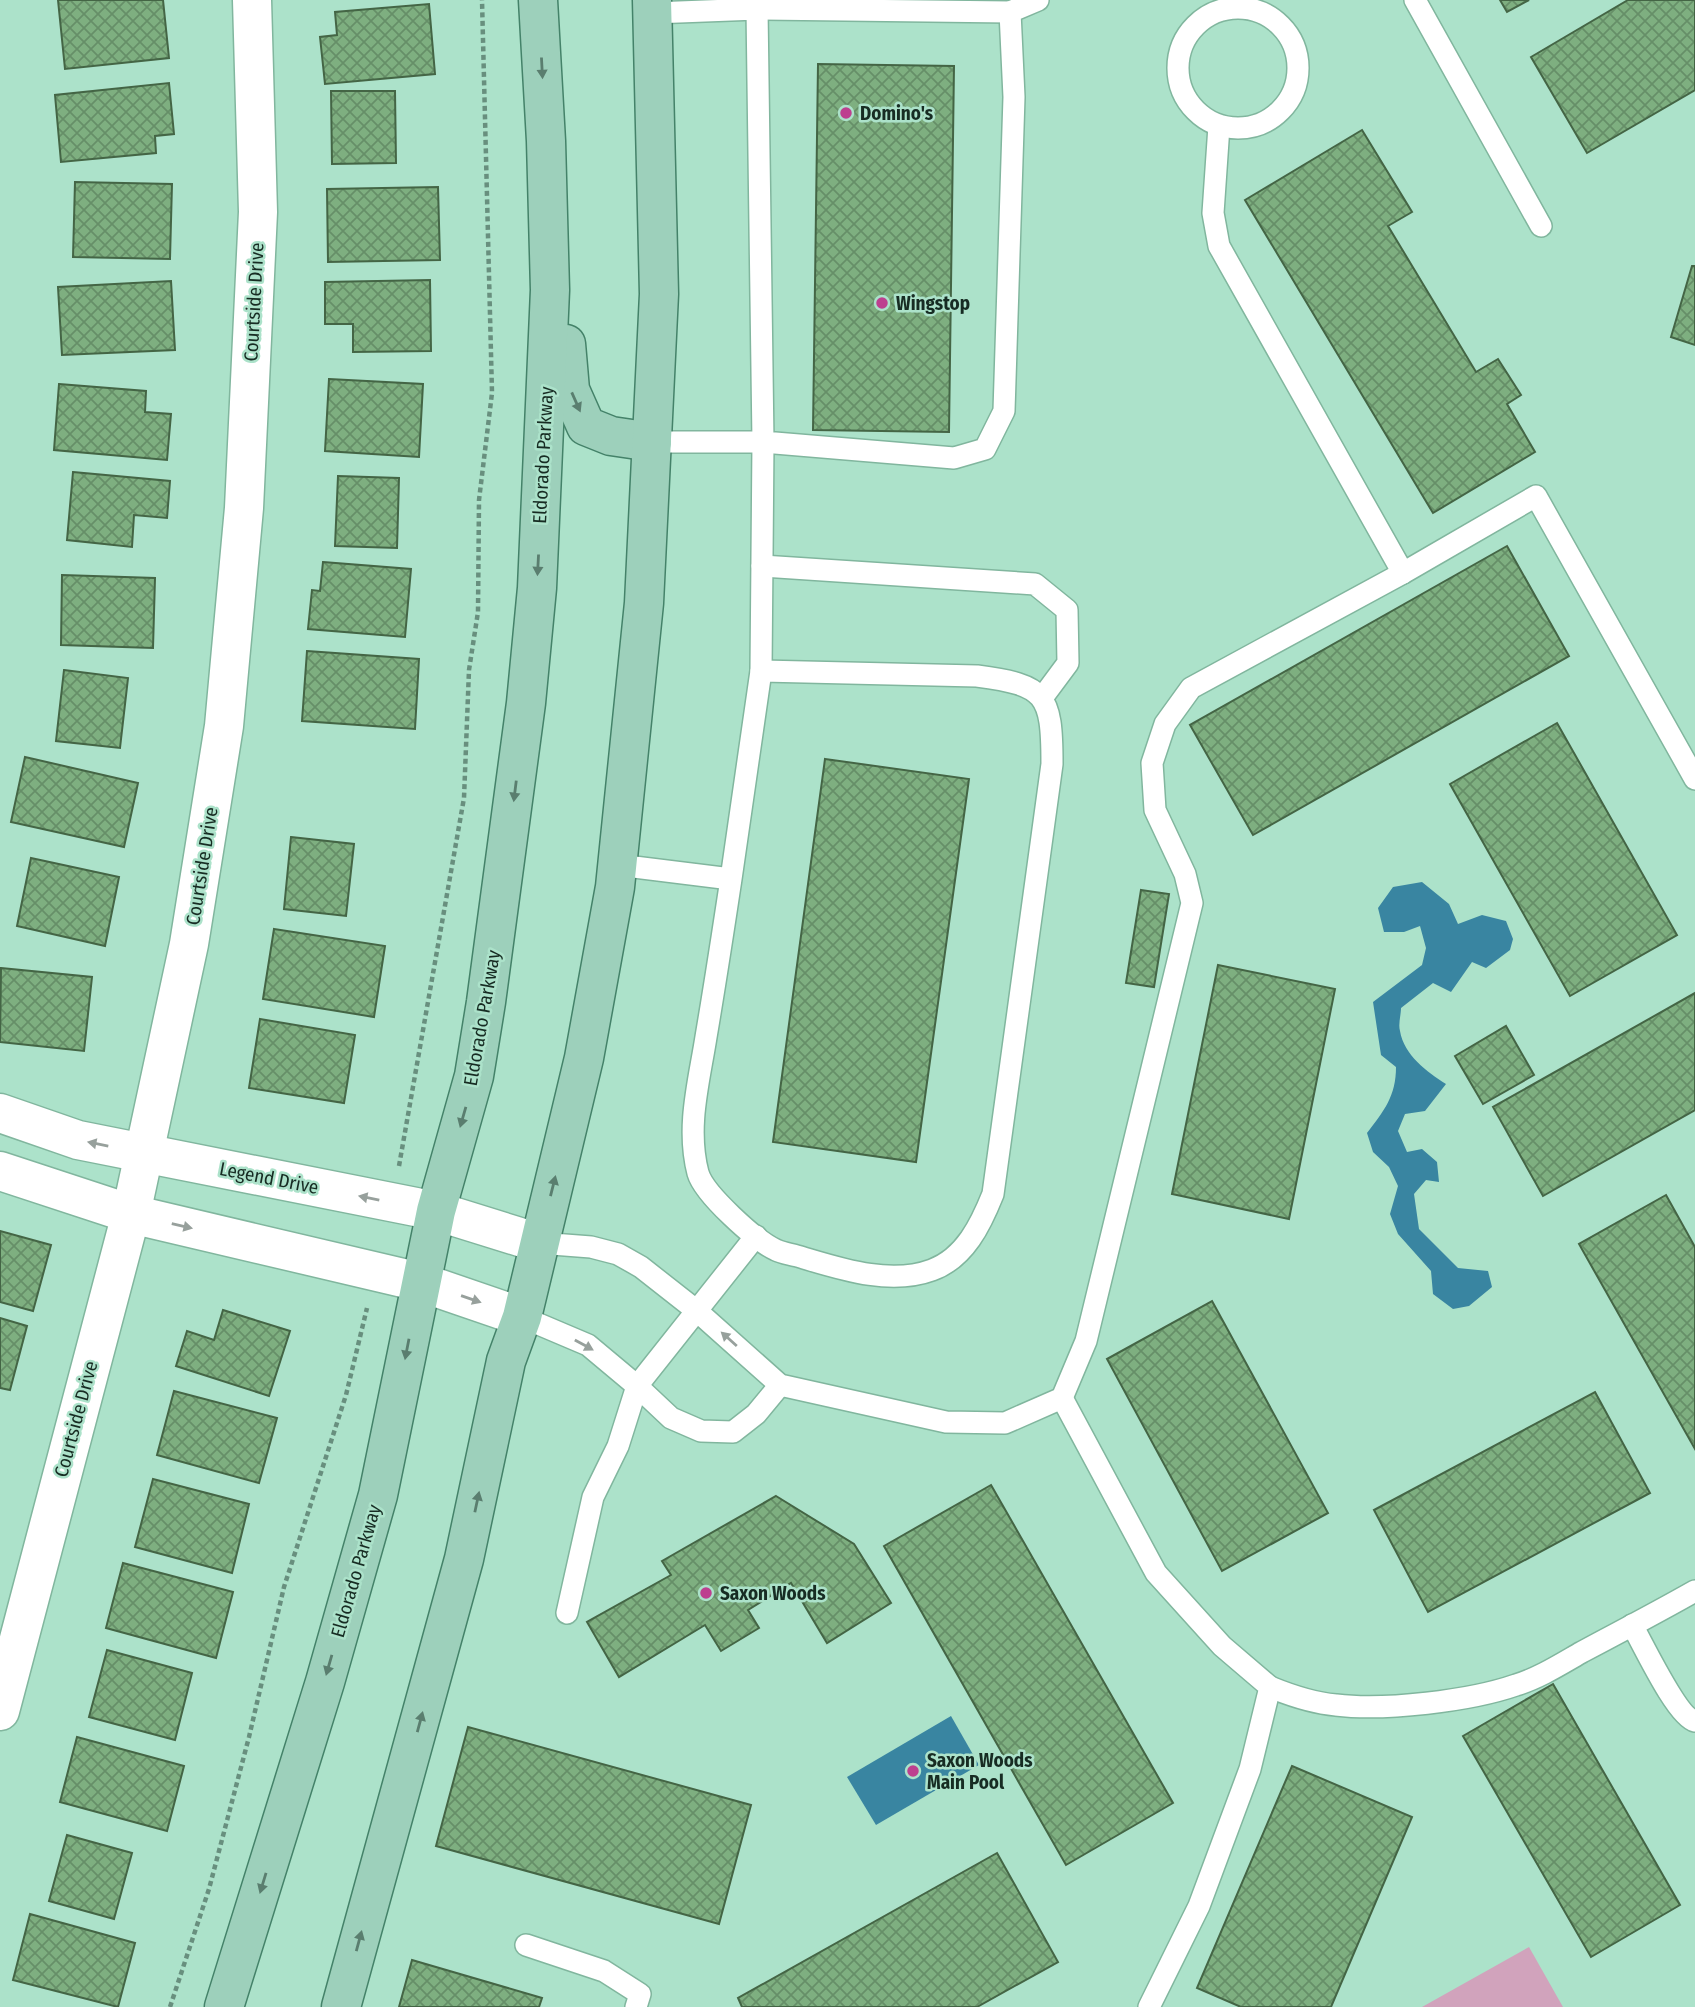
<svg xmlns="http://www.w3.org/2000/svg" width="1695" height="2007" font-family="'Fira Sans Condensed',sans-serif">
<defs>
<pattern id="building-cross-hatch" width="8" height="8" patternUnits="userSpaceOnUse" patternTransform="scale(1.75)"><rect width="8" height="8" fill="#7eaf80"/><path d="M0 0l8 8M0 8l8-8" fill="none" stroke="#668f68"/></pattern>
</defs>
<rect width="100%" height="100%" fill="#ace2ca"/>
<path fill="#d1a3bc" d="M1529 1947 1563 2007H1422Z"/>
<g fill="#3985a1">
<path d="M1422 882 1449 904 1458 924 1482 915 1506 921 1513 939 1510 950 1486 968 1472 962 1451 992 1433 983 1401 1008C1401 1015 1398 1024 1400 1031 1404 1055 1427 1072 1446 1084L1425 1111 1405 1114 1398 1131 1407 1152 1422 1149 1437 1162 1439 1182 1426 1180 1414 1194 1419 1229 1458 1268 1488 1271 1492 1287 1469 1306 1453 1309 1433 1294 1431 1271 1398 1234 1390 1214 1398 1186 1389 1167 1373 1152 1367 1133C1384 1111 1396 1096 1396 1067L1381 1055 1373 1002 1422 965 1426 948 1420 926 1404 932H1384L1378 908 1393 887Z"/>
<path d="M951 1716 979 1765 876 1825 847 1777Z"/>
</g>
<g fill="url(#building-cross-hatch)" stroke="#446545" stroke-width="2">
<path d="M58 0H163L169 58 65 69Z"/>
<path d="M1500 0H1529L1507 12Z"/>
<path d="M1628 0H1695V90L1587 153 1531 57Z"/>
<path d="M429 4 435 74 325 84 320 37 337 35 335 12Z"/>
<path d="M818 64 954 66 949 432 813 430Z"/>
<path d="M169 83 174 134 155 136 156 153 61 162 55 95Z"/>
<path d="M331 91H395L396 163 332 164Z"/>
<path d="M1362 130 1412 212 1388 226 1476 372 1498 359 1521 395 1507 404 1535 452 1433 513 1245 200Z"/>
<path d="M75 182 172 184 170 259 73 257Z"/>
<path d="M438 187 440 260 328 262 327 189Z"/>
<path d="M1692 266H1695V345L1671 337Z"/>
<path d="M430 280 431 351 353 352V324H325V282Z"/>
<path d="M171 281 175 350 62 355 58 287Z"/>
<path d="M329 379 423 384 419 457 325 451Z"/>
<path d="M59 384 146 391 145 412 171 414 167 460 54 450Z"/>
<path d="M73 472 170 481 167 518 134 515 132 547 67 540Z"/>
<path d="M338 476 399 478 397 548 335 546Z"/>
<path d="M1507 546 1569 656 1253 835 1190 725Z"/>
<path d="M323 562 411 569 405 637 308 629 312 590 320 591Z"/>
<path d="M62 575 155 578 153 648 61 645Z"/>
<path d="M307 651 419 659 415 729 302 721Z"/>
<path d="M64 670 128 678 120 748 56 741Z"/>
<path d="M1557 723 1677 935 1570 996 1450 784Z"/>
<path d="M25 757 138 783 124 847 11 822Z"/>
<path d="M825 759 969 779 916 1162 773 1142Z"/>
<path d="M291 837 354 844 346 916 284 909Z"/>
<path d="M31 858 119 877 105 946 17 926Z"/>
<path d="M1141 890 1169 894 1154 987 1126 983Z"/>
<path d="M274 929 385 946 374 1017 263 999Z"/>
<path d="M1218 965 1335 989 1289 1219 1172 1194Z"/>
<path d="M1 968 92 977 84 1051 0 1042Z"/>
<path d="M1695 993V1110L1543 1196 1493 1107Z"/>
<path d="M260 1019 355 1035 344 1103 249 1088Z"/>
<path d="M1506 1026 1534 1075 1483 1104 1455 1056Z"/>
<path d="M1666 1195 1695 1247V1449L1579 1244Z"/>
<path d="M0 1231 51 1245 33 1311 0 1302Z"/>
<path d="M1212 1301 1328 1513 1222 1571 1107 1359Z"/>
<path d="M223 1310 290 1331 269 1396 176 1366 187 1331 214 1340Z"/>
<path d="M0 1318 27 1326 10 1390 0 1388Z"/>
<path d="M174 1391 277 1418 259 1483 157 1455Z"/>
<path d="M1595 1392 1650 1493 1428 1612 1374 1510Z"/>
<path d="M153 1479 249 1504 232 1573 135 1547Z"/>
<path d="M991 1485 1173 1803 1066 1865 884 1546Z"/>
<path d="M776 1496 854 1544 891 1603 827 1643 791 1583 748 1610 759 1628 721 1651 705 1625 619 1677 587 1622 671 1575 662 1561Z"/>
<path d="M123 1563 233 1592 216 1658 106 1628Z"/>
<path d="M107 1650 192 1673 175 1740 89 1717Z"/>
<path d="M1553 1684 1680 1905 1591 1957 1463 1736Z"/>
<path d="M468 1727 751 1805 719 1924 436 1846Z"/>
<path d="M77 1737 184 1766 167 1831 60 1802Z"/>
<path d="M1292 1766 1412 1817 1331 2007H1241L1197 1988Z"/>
<path d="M67 1835 132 1853 114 1919 49 1901Z"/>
<path d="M997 1853 1058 1962 977 2007H742L738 1998Z"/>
<path d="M30 1914 135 1943 118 2007 13 1980Z"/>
<path d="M412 1960 542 1998 539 2007H399Z"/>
</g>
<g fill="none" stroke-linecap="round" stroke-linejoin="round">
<g stroke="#81b69e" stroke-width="24">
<g id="lane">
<path d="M756 0 757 9 1010 12"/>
<path d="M1415 0 1541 226"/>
<circle cx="1238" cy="68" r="60"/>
<path d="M653 13 757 9 763 442 954 458 985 449 1004 411 1014 97 1010 12 1038 0"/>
<path d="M1219 126 1213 213 1219 246 1403 573"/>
<path d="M652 442H763L761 671"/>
<path d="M762 566 1035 584 1067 610 1068 663 1042 698"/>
<path d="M618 865 731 879C723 932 715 984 706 1037 699 1082 686 1127 698 1173 704 1194 756 1241 776 1250 782 1253 790 1254 797 1256 838 1268 889 1286 932 1270 965 1258 981 1224 993 1194L1052 764C1052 694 1046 685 977 676L761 671 731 879"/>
<path d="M539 1243 591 1247 618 1254 641 1267 697 1311 780 1385 946 1422 1005 1423 1062 1398 1086 1341 1192 903 1185 874 1155 810 1152 763 1165 724 1191 688 1403 573 1536 496 1695 779"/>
<path d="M522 1317 588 1345 637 1386 671 1418 701 1431 733 1432 756 1414 780 1385"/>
<path d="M1062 1398 1156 1573 1222 1646 1270 1687 1250 1769 1199 1906 1149 2007"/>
<path d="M567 1613 593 1497 618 1446 637 1386 756 1236"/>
<path d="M1632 1625C1643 1644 1677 1717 1695 1721"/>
<path d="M1270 1687C1292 1696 1313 1703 1336 1705 1384 1711 1470 1701 1516 1685 1539 1678 1561 1664 1582 1652 1620 1632 1658 1612 1695 1591"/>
<path d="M526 1945 604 1971 640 1994 636 2007"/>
</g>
</g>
<g stroke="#81b69e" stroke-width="41">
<g id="street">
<path d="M0 1113 78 1140 436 1211 539 1243"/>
<path d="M0 1171 131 1214 420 1282 522 1317"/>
<path d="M0 1711 131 1214 189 944 224 726 244 508 258 212 252 0"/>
</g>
</g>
<g stroke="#448269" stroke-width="41">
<g id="primary">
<path d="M566 344 570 390 586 426 611 436 652 442"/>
<path d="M224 2007 325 1682 378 1495 436 1211 474 1076 486 1002 526 703 537 588 550 290 546 141 538 0"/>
<path d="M341 2007 464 1559 506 1361 522 1317 584 1058 615 887 644 603 659 294 652 0"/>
</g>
</g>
<g stroke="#688f7e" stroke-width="4.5" stroke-dasharray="5 3.5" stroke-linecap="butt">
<path d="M399 1166 464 798 469 670 478 612 479 500 492 393 482 0"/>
<path d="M170 2007 209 1889 249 1737 284 1587 346 1395 367 1308"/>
</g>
<use href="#lane" stroke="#fff" stroke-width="21"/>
<use href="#street" stroke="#fff" stroke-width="38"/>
<use href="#primary" stroke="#9dd0bb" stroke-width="38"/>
</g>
<defs><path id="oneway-solid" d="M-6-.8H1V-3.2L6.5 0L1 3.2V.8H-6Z" transform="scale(1.75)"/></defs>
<g fill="#5a7e6f">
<use href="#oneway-solid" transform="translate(542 68) rotate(87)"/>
<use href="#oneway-solid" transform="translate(576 402) rotate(66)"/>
<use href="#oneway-solid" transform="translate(538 565) rotate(93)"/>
<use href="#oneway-solid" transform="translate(515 791) rotate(97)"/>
<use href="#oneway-solid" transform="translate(463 1117) rotate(106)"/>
<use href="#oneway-solid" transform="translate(553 1186) rotate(-76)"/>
<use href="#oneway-solid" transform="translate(407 1349) rotate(101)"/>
<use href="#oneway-solid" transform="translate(477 1502) rotate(-78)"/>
<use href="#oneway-solid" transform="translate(329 1665) rotate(106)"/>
<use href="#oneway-solid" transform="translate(420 1722) rotate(-75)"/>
<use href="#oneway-solid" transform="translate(263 1883) rotate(107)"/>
<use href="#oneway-solid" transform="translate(359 1941) rotate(-75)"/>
</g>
<g fill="#97a09c">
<use href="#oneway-solid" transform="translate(98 1144) rotate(-169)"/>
<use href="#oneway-solid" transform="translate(369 1198) rotate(-169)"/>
<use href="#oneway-solid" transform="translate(182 1226) rotate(13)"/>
<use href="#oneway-solid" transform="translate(471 1299) rotate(19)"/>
<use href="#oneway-solid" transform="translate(729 1339) rotate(-138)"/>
<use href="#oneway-solid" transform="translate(584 1345) rotate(29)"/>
</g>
<g fill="#bd408f" stroke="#ace2ca" stroke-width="2.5">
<circle cx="846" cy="113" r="7"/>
<circle cx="882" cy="303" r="7"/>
<circle cx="706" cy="1593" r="7"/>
<circle cx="913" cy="1771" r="7"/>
</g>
<g text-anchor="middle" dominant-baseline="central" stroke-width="5" stroke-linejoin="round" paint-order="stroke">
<g font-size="19" font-weight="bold" fill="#172c23" stroke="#ace2ca" text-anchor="start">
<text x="860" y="113">Domino's</text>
<text x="896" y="303">Wingstop</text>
<text x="720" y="1593">Saxon Woods</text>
<text x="927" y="1760">Saxon Woods<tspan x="927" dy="22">Main Pool</tspan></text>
</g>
<g font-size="19" fill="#172c23" stroke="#ace2ca">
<text transform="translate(254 302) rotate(-87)">Courtside Drive</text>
<text transform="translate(543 455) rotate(-87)">Eldorado Parkway</text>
<text transform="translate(202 866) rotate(-81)">Courtside Drive</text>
<text transform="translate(482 1018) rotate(-80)">Eldorado Parkway</text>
<text transform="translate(269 1178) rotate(11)">Legend Drive</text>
<text transform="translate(76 1419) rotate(-75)">Courtside Drive</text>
<text transform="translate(356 1571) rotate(-74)">Eldorado Parkway</text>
</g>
</g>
</svg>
